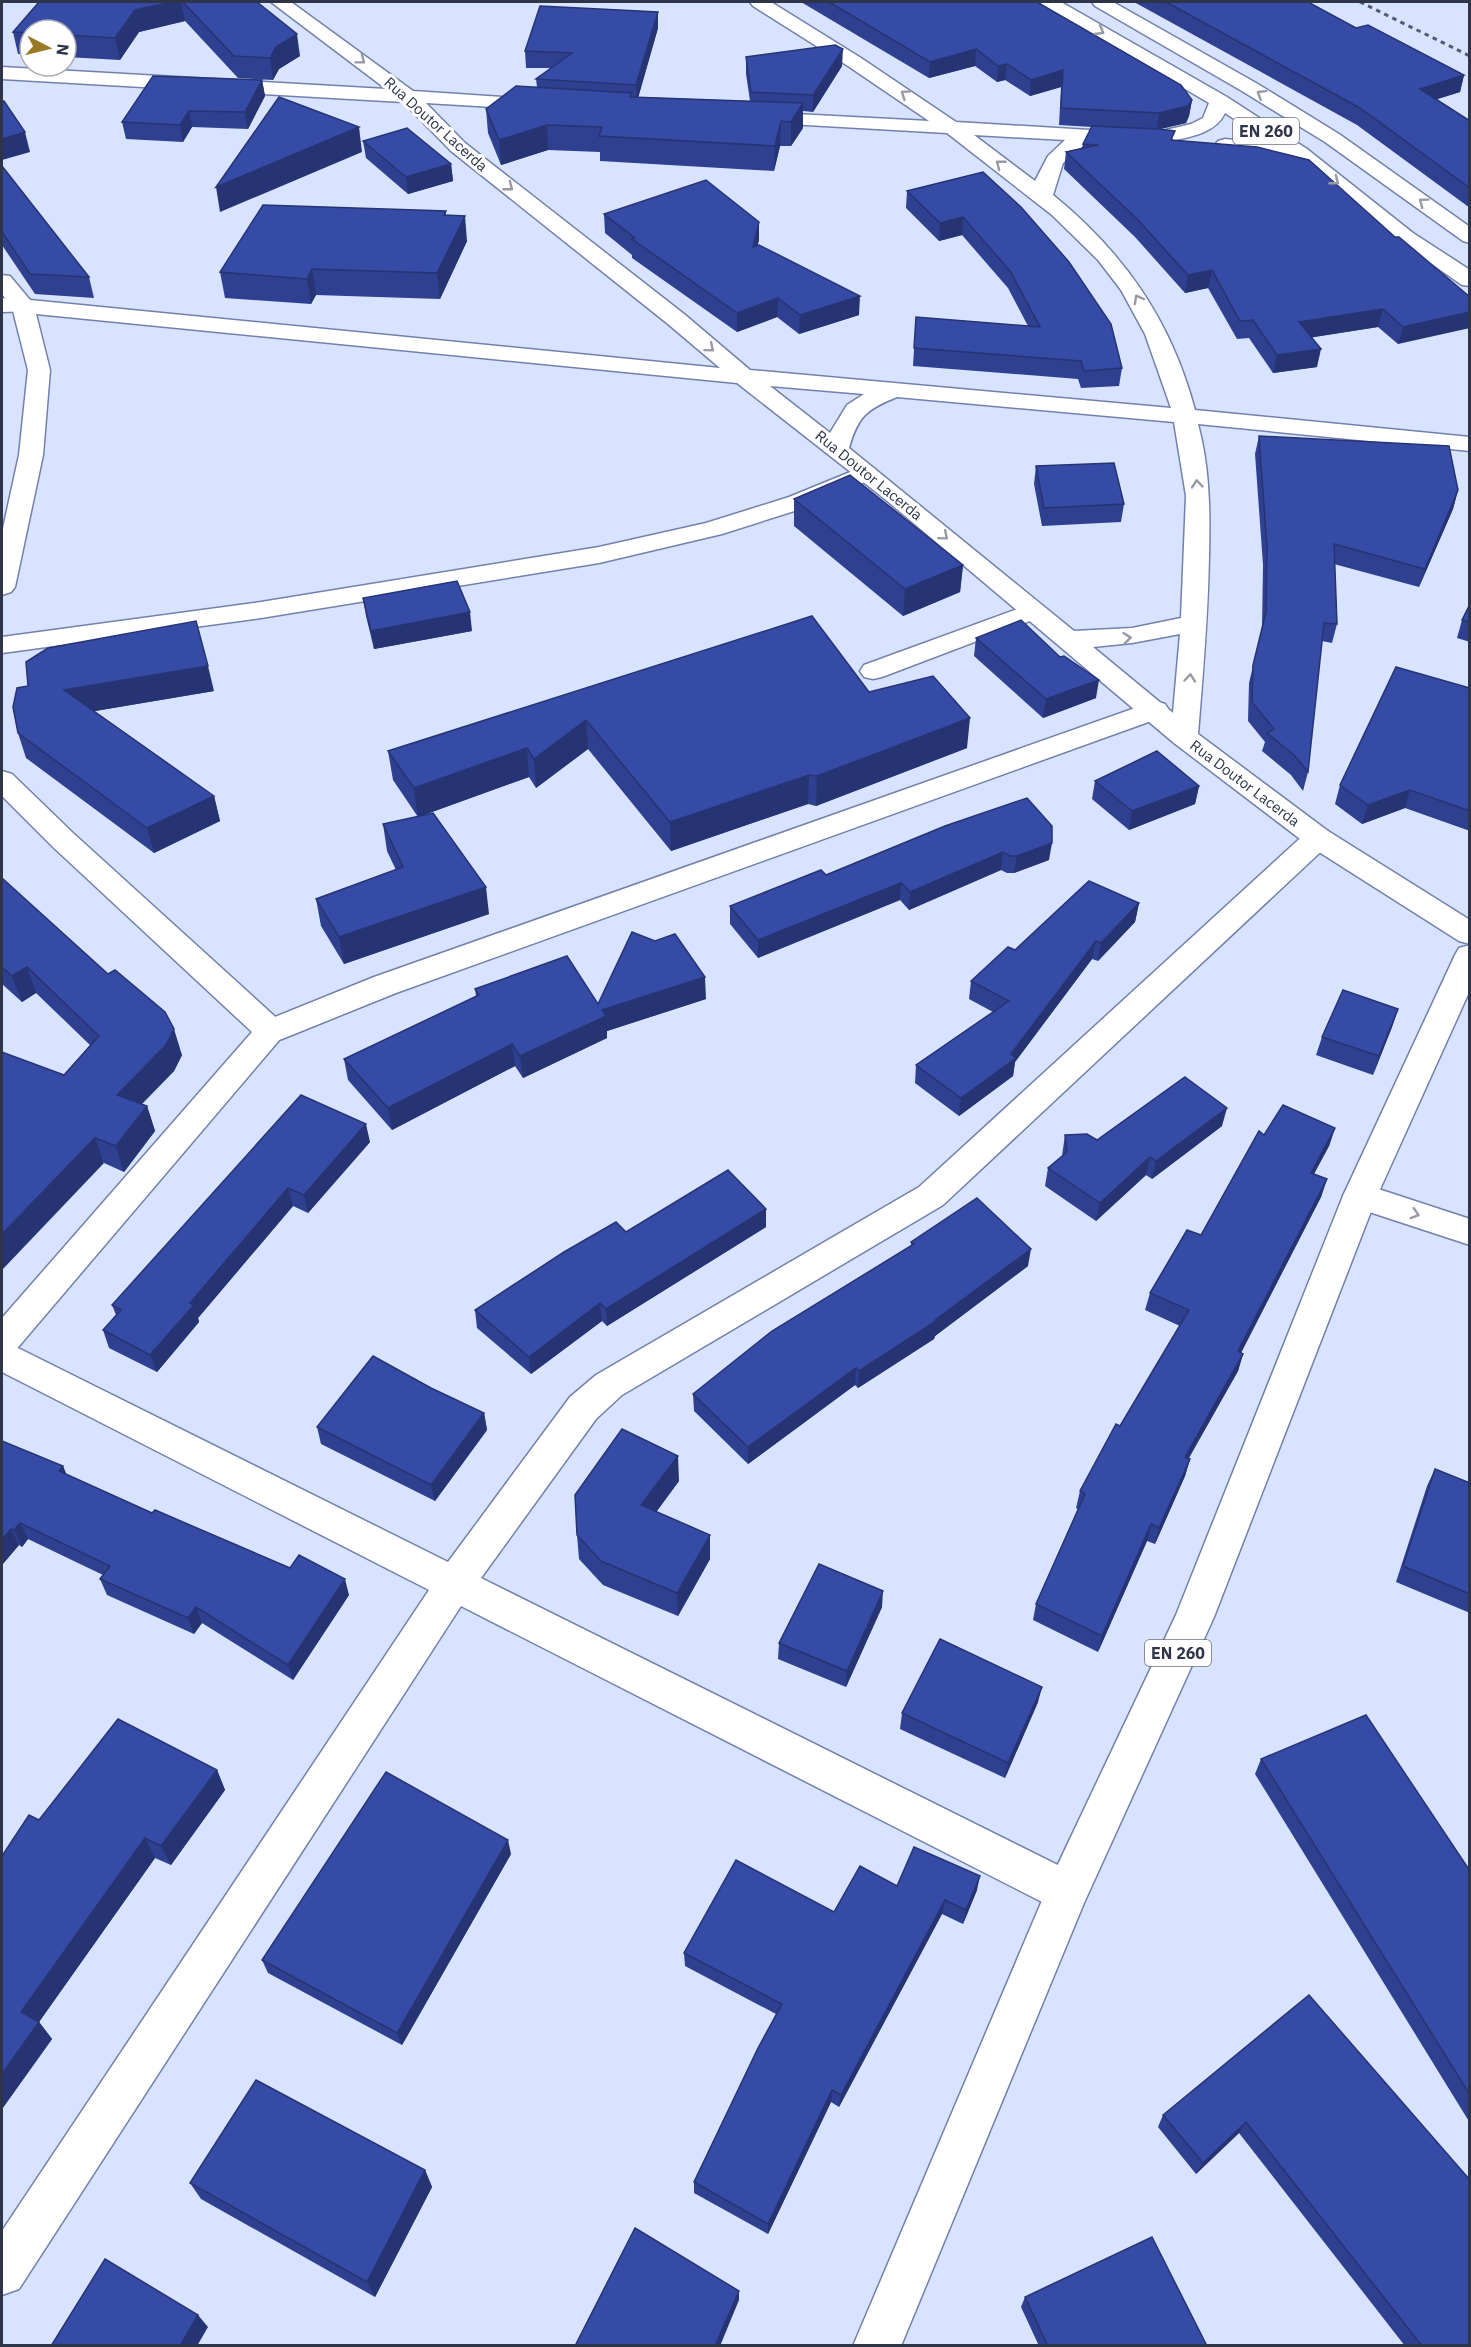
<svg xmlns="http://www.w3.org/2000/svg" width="1471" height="2347" font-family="'IBM Plex Sans',sans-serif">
<rect width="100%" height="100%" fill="#d8e3ff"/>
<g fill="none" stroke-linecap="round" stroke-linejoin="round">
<g stroke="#7281ab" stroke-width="3">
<g id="street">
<path d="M2 298 31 301 34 306 31 311 2 312Z"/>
<path d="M865 466 874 468 877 473 874 478 807 507 722 534 599 563 261 618 2 653V637L261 602 599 547 706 523 789 497Z"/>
<path d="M1034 603 1043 606 1047 611 1043 616 882 677 873 679 864 677 860 671 864 665Z"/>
<path d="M1155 701 1165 704 1169 710 1165 716 396 993 282 1039 271 1042 260 1039 255 1031 260 1023 374 977Z"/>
<path d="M1318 828 1328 831 1332 838 1328 845 943 1205 622 1395 596 1419 481 1578 1082 1877 1088 1892 1082 1907 1067 1913 1052 1907 461 1606 19 2289 2 2295V2231L429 1590 2 1372V1342L14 1346 448 1562 570 1397 596 1375 919 1187 1308 831Z"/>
<path d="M1360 1183 1470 1219V1245L1348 1205 1343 1196 1348 1187Z"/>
</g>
</g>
<g stroke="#7281ab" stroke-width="3">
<g id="secondary">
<path d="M271 2H291L413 91 549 100 552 104 549 108 542 110 426 103 465 143 684 314 750 370 1171 408 1145 334 1121 290 1098 260 1052 215 947 133 751 122 748 118 751 114 758 112 929 121 848 66 753 6 750 2H771L861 58 956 122 1139 133 1142 137 1139 141H1089L1063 163 1053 195C1124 253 1171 320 1195 410L1470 437V451L1198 424C1210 469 1210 511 1209 556 1208 616 1203 674 1198 734L1328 831 1470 920V944L1459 941 1308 845 1174 743 885 499 737 383 36 314 50 370 43 455 15 587 11 592 2 595V533L19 455 28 370 12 307 2 294V275L10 276 30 300 720 368 668 324 451 151 403 102 2 79V67L386 89ZM974 135 1065 140 1048 156 1035 181ZM770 386 864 394 847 405 830 433ZM897 397 1174 422 1186 496 1181 618 1132 628 1074 631 849 448C858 416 867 409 897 397ZM1180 634 1173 713 1093 647 1132 643Z"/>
<path d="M1225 139 1300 147 1307 149 1310 153 1307 157 1300 159 1218 149 1215 145 1218 141Z"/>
<path d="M2 771 12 774 73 833 282 1023 287 1031 14 1352 2 1356V1318L252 1032 53 847 2 796Z"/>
</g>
</g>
<g stroke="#7281ab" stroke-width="3">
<g id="primary">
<path d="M1040 2H1061L1227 97 1307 149 1413 233 1470 270V286L1462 285 1399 241 1293 157 1225 113C1214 137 1180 138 1156 144L1149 142 1146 138 1149 134 1191 124 1203 118 1209 103 1043 6Z"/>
<path d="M1092 2H1113L1256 83 1339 134 1470 227V243L1463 241 1325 142 1242 91 1095 6Z"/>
<path d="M1470 945V990L1377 1196 1214 1617 1084 1903 901 2346H853L1052 1877 1176 1615 1343 1196 1455 955 1459 948Z"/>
</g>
</g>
<use href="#street" fill="#fff" fill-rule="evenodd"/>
<use href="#secondary" fill="#fff" fill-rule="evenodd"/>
<use href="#primary" fill="#fff" fill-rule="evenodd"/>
<path stroke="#545b70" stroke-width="3" stroke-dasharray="4.5 4.5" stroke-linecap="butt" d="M1360 2 1470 56"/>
</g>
<g fill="#2e408f">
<path d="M39 2H257L300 56 279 69 273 80 238 78 185 21 139 32 120 60 66 57V30H30V54H18L13 32Z"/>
<path d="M801 2H1037L1192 100 1189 116 1186 123 1159 129 1174 140 1395 237 1470 297 1398 344 1378 327 1312 337 1317 367 1273 373 1249 338 1237 339 1208 288 1185 293 1135 237 1064 169 1066 152 1082 148 1083 144 1092 127 1059 125 1061 87 1030 96 1005 80 997 82 975 66 929 78Z"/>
<path d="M1134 2H1308L1356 28 1464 75 1460 92 1436 99 1470 121V208L1357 125Z"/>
<path d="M658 28 638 97 750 101 746 74V57L842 66 813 112 803 111V128L791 146H780L774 171 600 161V152L548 150 501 165 488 133 486 109 537 87 536 79 551 68H526L525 51Z"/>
<path d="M262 80 265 96 248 129 192 127 183 142 126 139 122 122Z"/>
<path d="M363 141 451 164 453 181 408 194 366 158Z"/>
<path d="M2 166 89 277 94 298 35 294 2 245Z"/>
<path d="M983 172 1122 368 1119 386 1081 388 1078 379 913 366 916 317 1028 326 1008 288 962 235 939 241 906 208 907 191Z"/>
<path d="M446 211V215L467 241 440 299 316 295 311 304 225 298 220 272Z"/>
<path d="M604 214 759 240 757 245 859 315 799 334 777 317 737 332 632 258V255L605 233Z"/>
<path d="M1259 436 1458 490 1453 509 1419 587 1334 564 1337 624 1332 643 1322 641 1308 772 1303 791 1291 775 1262 751 1265 742 1248 721 1249 683 1262 628 1263 565 1255 454Z"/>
<path d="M1036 466 1124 504 1121 522 1042 526 1034 484Z"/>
<path d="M794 499 963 565 960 592 903 616 794 526Z"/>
<path d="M363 598 472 631 374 649 366 616Z"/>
<path d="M1470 604V642L1457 638 1462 620Z"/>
<path d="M812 616 869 692 967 748 816 806 808 804 671 851 588 749 536 788 529 777 421 816 489 914 344 964 321 926 316 899 396 870 387 851 383 824 418 817 393 780 388 751Z"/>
<path d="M976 638 1060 657 1096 698 1043 718 974 656Z"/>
<path d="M28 686 214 691 94 711 214 796 220 821 154 853 26 758 18 733Z"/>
<path d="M1470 688V831L1405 808 1362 824 1335 804 1340 785Z"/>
<path d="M1095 781 1199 786 1195 804 1129 830 1092 799Z"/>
<path d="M945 826 1049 860 1014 873H1007L1001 870 909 910 900 900 758 958 730 924V906L826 875Z"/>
<path d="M2 878 182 1055 174 1071 142 1104 147 1106 155 1131 124 1172 104 1163 64 1075 90 1045 36 993 22 1002 2 984Z"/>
<path d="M1139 903 1135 922 1098 961 1092 959 1015 1062 1013 1076 959 1116 915 1083 916 1065 993 1012 969 999 971 981 1015 950Z"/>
<path d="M475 989 598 1004 706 999 607 1031V1038L523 1078 515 1066 392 1130 348 1080 344 1059 476 996Z"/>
<path d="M1398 1009 1392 1027 1373 1075 1316 1055 1322 1037Z"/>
<path d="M301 1095 370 1142 308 1213 293 1206 198 1318 199 1322 157 1372 109 1348 103 1330 116 1315 112 1305Z"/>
<path d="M1222 1126 1152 1179 1146 1175 1096 1221 1045 1186 1048 1168 1062 1156 1065 1135 1097 1140Z"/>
<path d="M1335 1128 1329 1146 1314 1174 1327 1179 1321 1197 1241 1353 1243 1354 1238 1371 1189 1458 1190 1459 1185 1476 1155 1544 1147 1541 1098 1652 1033 1620 1036 1604 1078 1509 1076 1508 1080 1491 1120 1426 1180 1326 1145 1310 1150 1293 1201 1235 1264 1135Z"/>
<path d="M766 1227 607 1326 602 1321 531 1374 477 1328 475 1310 626 1232Z"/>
<path d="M911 1242 1028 1266 935 1336 934 1339 858 1388 855 1385 748 1464 694 1411 693 1394 911 1246Z"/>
<path d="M431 1388 484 1413 487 1430 435 1501 321 1444 317 1427Z"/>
<path d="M2 1441 63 1466 66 1474 152 1513 349 1595 293 1680 202 1623 194 1634 107 1595 100 1579 103 1575 28 1539 22 1547 19 1545 2 1565Z"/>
<path d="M1435 1469 1470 1483V1613L1396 1582 1427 1486Z"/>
<path d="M679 1481 656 1512 710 1559 678 1616 603 1585 579 1559 577 1535Z"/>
<path d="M882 1607 846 1687 778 1659 779 1643Z"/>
<path d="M1038 1702 1005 1778 900 1729 902 1713Z"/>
<path d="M1261 1759 1470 1871V2123L1255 1774Z"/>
<path d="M217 1770 225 1790 171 1865 155 1858 39 2022 52 2039 2 2109 39 1820Z"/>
<path d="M511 1854 402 2045 268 1973 262 1960Z"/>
<path d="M897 1886 977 1890 963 1924 942 1914 839 2107 831 2102 768 2234 694 2193V2182L776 2014 685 1966 684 1953 834 1912Z"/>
<path d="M1309 1995 1470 2346H1405L1239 2133 1196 2174 1158 2127 1163 2115Z"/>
<path d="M425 2170 432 2187 375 2297 201 2199 190 2183Z"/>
<path d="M1025 2297 1207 2346H1039L1021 2307Z"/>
</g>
<g fill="#263474">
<path d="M172 2H181L185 21 139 32 120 60 115 38 135 10Z"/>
<path d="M658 12V28L637 102 636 85Z"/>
<path d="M297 34 300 56 279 69 273 80 270 58 276 47Z"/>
<path d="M843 49 842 66 813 112V95Z"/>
<path d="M976 49 975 66 929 78 930 62Z"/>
<path d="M1007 64 1005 80 997 82 998 66Z"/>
<path d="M1063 70 1061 87 1030 96 1031 80Z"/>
<path d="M1464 75 1460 92 1416 106 1420 89Z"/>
<path d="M262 80 265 96 248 129 245 112Z"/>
<path d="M1192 100 1189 116 1186 123 1157 130 1159 113Z"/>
<path d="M803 103V128L791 146V122Z"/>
<path d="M189 111 192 127 183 142 180 125Z"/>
<path d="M781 121 780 146 774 171 775 146Z"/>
<path d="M547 125 548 150 501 165 499 140Z"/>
<path d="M359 127 362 152 220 212 216 187Z"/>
<path d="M25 132 30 152 2 160V139Z"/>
<path d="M451 164 453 181 408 194 406 177Z"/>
<path d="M465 216 467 241 440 299 437 273Z"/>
<path d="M963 217 962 235 939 241 940 223Z"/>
<path d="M759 222V240L753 266V247Z"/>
<path d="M312 269 316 295 311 304 307 279Z"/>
<path d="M1212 270 1208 288 1185 293 1188 275Z"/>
<path d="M860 296 859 315 799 334 800 315Z"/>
<path d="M778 298 777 317 737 332V313Z"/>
<path d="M1383 309 1378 327 1296 340 1299 322Z"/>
<path d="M1470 312V328L1398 344 1403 327Z"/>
<path d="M1321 349 1317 367 1273 373 1277 355Z"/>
<path d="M1458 490 1453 509 1419 587 1425 569Z"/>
<path d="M963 565 960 592 903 616 905 589Z"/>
<path d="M470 612 472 631 374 649 371 631Z"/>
<path d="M208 666 214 691 72 715 64 690Z"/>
<path d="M1099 680 1096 698 1043 718 1046 699Z"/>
<path d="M970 718 967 748 816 806 817 776Z"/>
<path d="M586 720 588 749 536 788 534 759Z"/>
<path d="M527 748 529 777 418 817 414 788Z"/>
<path d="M809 775 808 804 671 851 670 822Z"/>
<path d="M1199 786 1195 804 1129 830 1132 811Z"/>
<path d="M1410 790 1405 808 1362 824 1368 805Z"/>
<path d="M214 796 220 821 154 853 147 828Z"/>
<path d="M1052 843 1049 860 1014 873 1017 856Z"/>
<path d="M1003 852 1001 870 909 910 910 892Z"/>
<path d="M901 883 900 900 758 958V940Z"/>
<path d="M486 887 489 914 344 964 339 937Z"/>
<path d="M1139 903 1135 922 1098 961 1101 943Z"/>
<path d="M1096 941 1092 959 1015 1062 1013 1076 959 1116 961 1098 1011 1054Z"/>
<path d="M27 967 36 993 22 1002 12 976Z"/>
<path d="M705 977 706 999 607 1031V1038L523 1078 520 1056 602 1010Z"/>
<path d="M1398 1009 1392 1027 1373 1075 1379 1056Z"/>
<path d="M174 1029 182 1055 174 1071 125 1121 117 1095Z"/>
<path d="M512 1044 515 1066 392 1130 388 1108Z"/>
<path d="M147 1106 155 1131 124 1172 116 1146Z"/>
<path d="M1227 1108 1222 1126 1152 1179 1156 1161Z"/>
<path d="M366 1124 370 1142 308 1213 304 1195Z"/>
<path d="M1335 1128 1329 1146 1305 1190 1311 1173Z"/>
<path d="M95 1138 104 1163 2 1270V1234Z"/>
<path d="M1150 1157 1146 1175 1096 1221 1100 1203Z"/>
<path d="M1327 1179 1321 1197 1233 1368 1238 1351Z"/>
<path d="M288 1188 293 1206 198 1318 199 1322 157 1372 150 1355 190 1303Z"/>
<path d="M766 1209V1227L607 1326 606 1309Z"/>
<path d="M1031 1249 1028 1266 935 1336 934 1339 858 1388 859 1371 935 1320Z"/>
<path d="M600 1303 602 1321 531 1374 529 1357Z"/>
<path d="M1243 1354 1238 1371 1180 1473 1185 1457Z"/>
<path d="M856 1368 855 1385 748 1464V1447Z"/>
<path d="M484 1413 487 1430 435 1501 431 1485Z"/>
<path d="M678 1456 679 1481 643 1530 641 1505Z"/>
<path d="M1190 1459 1185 1476 1155 1544 1159 1528Z"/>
<path d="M63 1466 70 1483 59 1471Z"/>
<path d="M20 1523 28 1539 22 1547 14 1530Z"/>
<path d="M1151 1524 1147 1541 1098 1652 1102 1636Z"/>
<path d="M11 1529 19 1545 2 1565V1539Z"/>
<path d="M710 1535V1559L678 1616 677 1593Z"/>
<path d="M345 1579 349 1595 293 1680 288 1665Z"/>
<path d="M883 1591 882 1607 846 1687 847 1671Z"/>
<path d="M196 1607 202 1623 194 1634 188 1618Z"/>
<path d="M1042 1687 1038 1702 1005 1778 1008 1763Z"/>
<path d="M217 1770 225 1790 171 1865 161 1846Z"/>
<path d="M145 1838 155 1858 34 2029 21 2012Z"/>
<path d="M508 1840 511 1854 402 2045 397 2033Z"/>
<path d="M980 1876 977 1890 963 1924 966 1910Z"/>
<path d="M945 1900 942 1914 839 2107 841 2095Z"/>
<path d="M39 2022 52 2039 2 2109V2074Z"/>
<path d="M832 2090 831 2102 768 2234V2224Z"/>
<path d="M1246 2122 1239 2133 1196 2174 1203 2163Z"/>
<path d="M425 2170 432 2187 375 2297 367 2282Z"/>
<path d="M739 2291V2300L720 2346H715Z"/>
<path d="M198 2315 208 2327 197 2346H180Z"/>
</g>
<g fill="#364ba6" stroke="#263474" stroke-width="1.5">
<path d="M39 2H172L135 10 115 38 66 35V30H30V33L13 32Z"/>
<path d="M183 2H257L297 34 276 47 270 58 234 56Z"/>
<path d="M829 2H1037L1181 85 1192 100 1188 106 1159 113 1061 108 1063 70 1031 80 1007 64 998 66 976 49 930 62Z"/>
<path d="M1166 2H1308L1356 28 1368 25 1464 75 1420 89 1470 121V188L1360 108Z"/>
<path d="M540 6 658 12 636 85 536 79 572 53 525 51Z"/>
<path d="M835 45 843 49 813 95 751 92 746 57Z"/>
<path d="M153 76 262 80 245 112 189 111 180 125 122 122Z"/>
<path d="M516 86 632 93 630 97 803 103 791 122 781 121 775 146 599 136 602 127 547 125 499 140 486 109Z"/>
<path d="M279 97 359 127 216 187Z"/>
<path d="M2 101H4L25 132 2 139Z"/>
<path d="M1092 126 1158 129 1175 131 1171 140 1257 147 1309 160 1395 237H1399L1470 297V312L1403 327 1383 309 1299 322 1321 349 1277 355 1253 320 1240 321 1212 270 1188 275 1137 219 1066 152 1098 145 1083 144Z"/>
<path d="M407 128 451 164 406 177 363 141Z"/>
<path d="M2 166 89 277 30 274 2 232Z"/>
<path d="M983 172 1021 207 1069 262 1111 324 1122 368 1084 371 1081 361 914 348 916 317 1040 327 1010 271 963 217 940 223 907 191Z"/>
<path d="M706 180 759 222 753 247 759 245 860 296 800 315 778 298 737 313 632 239 635 238 604 214Z"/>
<path d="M263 205 446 211 444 215 465 216 437 273 312 269 307 279 220 272Z"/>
<path d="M1259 436 1449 446 1458 490 1425 569 1334 544 1337 624 1324 623 1308 772 1295 756 1267 733 1274 729 1252 702 1253 665 1266 612 1267 547Z"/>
<path d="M1114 463 1124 504 1044 508 1036 466Z"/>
<path d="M850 475 963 565 905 589 794 499Z"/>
<path d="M457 581 470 612 371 631 363 598Z"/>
<path d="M1470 604V622L1462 620Z"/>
<path d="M812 616 869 692 933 676 970 718 817 776 809 775 670 822 586 720 534 759 527 748 414 788 388 751Z"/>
<path d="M1021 620 1060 657 1064 656 1099 680 1046 699 976 638Z"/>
<path d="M196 621 208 666 64 690 214 796 147 828 18 733 13 707 17 688 28 686 26 662 48 648Z"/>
<path d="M1396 667 1470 688V811L1410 790 1368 805 1340 785Z"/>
<path d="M1157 751 1199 786 1132 811 1095 781Z"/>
<path d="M1027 798 1052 826V843L1017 856H1010L1003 852 910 892 901 883 758 940 730 906 821 870 826 875 945 826Z"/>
<path d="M433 813 486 887 339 937 316 899 403 867 383 824Z"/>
<path d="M2 878 108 974 115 970 165 1012 174 1029 166 1045 117 1095 147 1106 116 1146 95 1138 2 1234V1052L64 1075 99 1036 27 967 12 976 2 967Z"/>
<path d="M1089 881 1139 903 1101 943 1096 941 1011 1054 1016 1058 961 1098 916 1065 1009 1001 971 981 1008 947 1015 950Z"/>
<path d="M632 932 655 941 675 934 705 977 602 1010 606 1016 520 1056 512 1044 388 1108 344 1059 479 995 475 989 567 956 598 1004Z"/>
<path d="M1343 990 1398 1009 1379 1056 1322 1037Z"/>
<path d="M1185 1077 1227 1108 1156 1161 1150 1157 1100 1203 1048 1168 1067 1152 1065 1135 1087 1134 1097 1140Z"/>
<path d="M301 1095 366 1124 304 1195 288 1188 190 1303 194 1305 150 1355 103 1330 121 1310 112 1305Z"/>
<path d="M1283 1105 1335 1128 1311 1173 1327 1179 1238 1351 1243 1354 1185 1457 1190 1459 1159 1528 1151 1524 1102 1636 1036 1604 1085 1494 1080 1491 1116 1424 1120 1426 1189 1310 1150 1293 1187 1230 1201 1235 1259 1131 1264 1135Z"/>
<path d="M728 1170 766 1209 606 1309 600 1303 529 1357 475 1310 564 1252 616 1222 626 1232Z"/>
<path d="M977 1198 1031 1249 935 1320 936 1321 859 1371 856 1368 748 1447 693 1394 772 1331 914 1244 911 1242Z"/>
<path d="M373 1356 431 1388 484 1413 431 1485 317 1427Z"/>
<path d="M622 1429 678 1456 641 1505 710 1535 677 1593 601 1561 577 1535 575 1495Z"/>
<path d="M2 1441 63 1466 59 1471 152 1513 155 1510 290 1568 299 1555 345 1579 288 1665 196 1607 188 1618 100 1579 110 1566 20 1523 14 1530 11 1529 2 1539Z"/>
<path d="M1435 1469 1470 1483V1594L1403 1566Z"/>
<path d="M819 1564 883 1591 847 1671 779 1643Z"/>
<path d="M940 1639 1042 1687 1008 1763 902 1713Z"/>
<path d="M1366 1715 1470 1871V2095L1261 1759Z"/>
<path d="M118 1719 217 1770 161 1846 145 1838 21 2012 39 2022 2 2074V1856L29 1815 39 1820Z"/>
<path d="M386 1772 508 1840 397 2033 262 1960Z"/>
<path d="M914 1847 980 1876 966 1910 945 1900 841 2095 832 2090 768 2224 694 2182 758 2048 782 2004 684 1953 736 1860 834 1912 860 1866 897 1886Z"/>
<path d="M1309 1995 1470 2180V2346H1422L1246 2122 1203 2163 1163 2115Z"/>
<path d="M256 2080 425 2170 367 2282 190 2183Z"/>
<path d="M635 2228 739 2291 715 2346H575Z"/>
<path d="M1152 2237 1207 2346H1048L1025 2297Z"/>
<path d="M105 2259 198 2315 180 2346H51Z"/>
</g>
<defs><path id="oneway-chevron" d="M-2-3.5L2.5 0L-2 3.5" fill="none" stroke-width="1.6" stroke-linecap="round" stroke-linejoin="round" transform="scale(1.5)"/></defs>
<g stroke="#979aa4">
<use href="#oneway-chevron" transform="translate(1100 31) rotate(30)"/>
<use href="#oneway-chevron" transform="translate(361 60) rotate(37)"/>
<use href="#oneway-chevron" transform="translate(905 94) rotate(-145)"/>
<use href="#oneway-chevron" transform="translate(1261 94) rotate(-148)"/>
<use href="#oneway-chevron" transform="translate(1000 164) rotate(-142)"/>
<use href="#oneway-chevron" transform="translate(1335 181) rotate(38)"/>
<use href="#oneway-chevron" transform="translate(509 187) rotate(38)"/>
<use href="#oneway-chevron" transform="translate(1423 202) rotate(-143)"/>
<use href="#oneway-chevron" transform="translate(1138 299) rotate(-119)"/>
<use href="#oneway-chevron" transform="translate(710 348) rotate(40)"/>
<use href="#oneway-chevron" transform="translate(1197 484) rotate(-95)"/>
<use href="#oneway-chevron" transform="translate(944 536) rotate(40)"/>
<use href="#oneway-chevron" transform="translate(1127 638) rotate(-6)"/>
<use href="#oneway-chevron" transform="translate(1190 678) rotate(-85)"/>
<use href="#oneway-chevron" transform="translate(1415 1214) rotate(18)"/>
</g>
<g text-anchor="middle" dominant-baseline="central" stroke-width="6" stroke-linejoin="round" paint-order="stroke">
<g font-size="15" fill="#2f3548" stroke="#fff">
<text transform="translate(436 124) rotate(42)">Rua Doutor Lacerda</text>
<text transform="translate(869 475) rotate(39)">Rua Doutor Lacerda</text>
<text transform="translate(1245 783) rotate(37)">Rua Doutor Lacerda</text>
</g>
<g fill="#fff" stroke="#6d727f" stroke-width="1.5">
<rect x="1233" y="118" width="66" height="26" rx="4.5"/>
<rect x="1145" y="1640" width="66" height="26" rx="4.5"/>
</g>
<g font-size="16" font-weight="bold" fill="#2f3548">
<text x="1266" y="131">EN 260</text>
<text x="1178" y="1653">EN 260</text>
</g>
</g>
<rect width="1471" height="2347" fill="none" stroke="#2f3548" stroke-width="6"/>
<g transform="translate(48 48) rotate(97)"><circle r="28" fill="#ffffff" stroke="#acaeb6" stroke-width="1.5"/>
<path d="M0-4.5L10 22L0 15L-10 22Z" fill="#987b24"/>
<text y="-9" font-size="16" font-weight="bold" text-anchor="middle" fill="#2f3548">N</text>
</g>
</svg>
